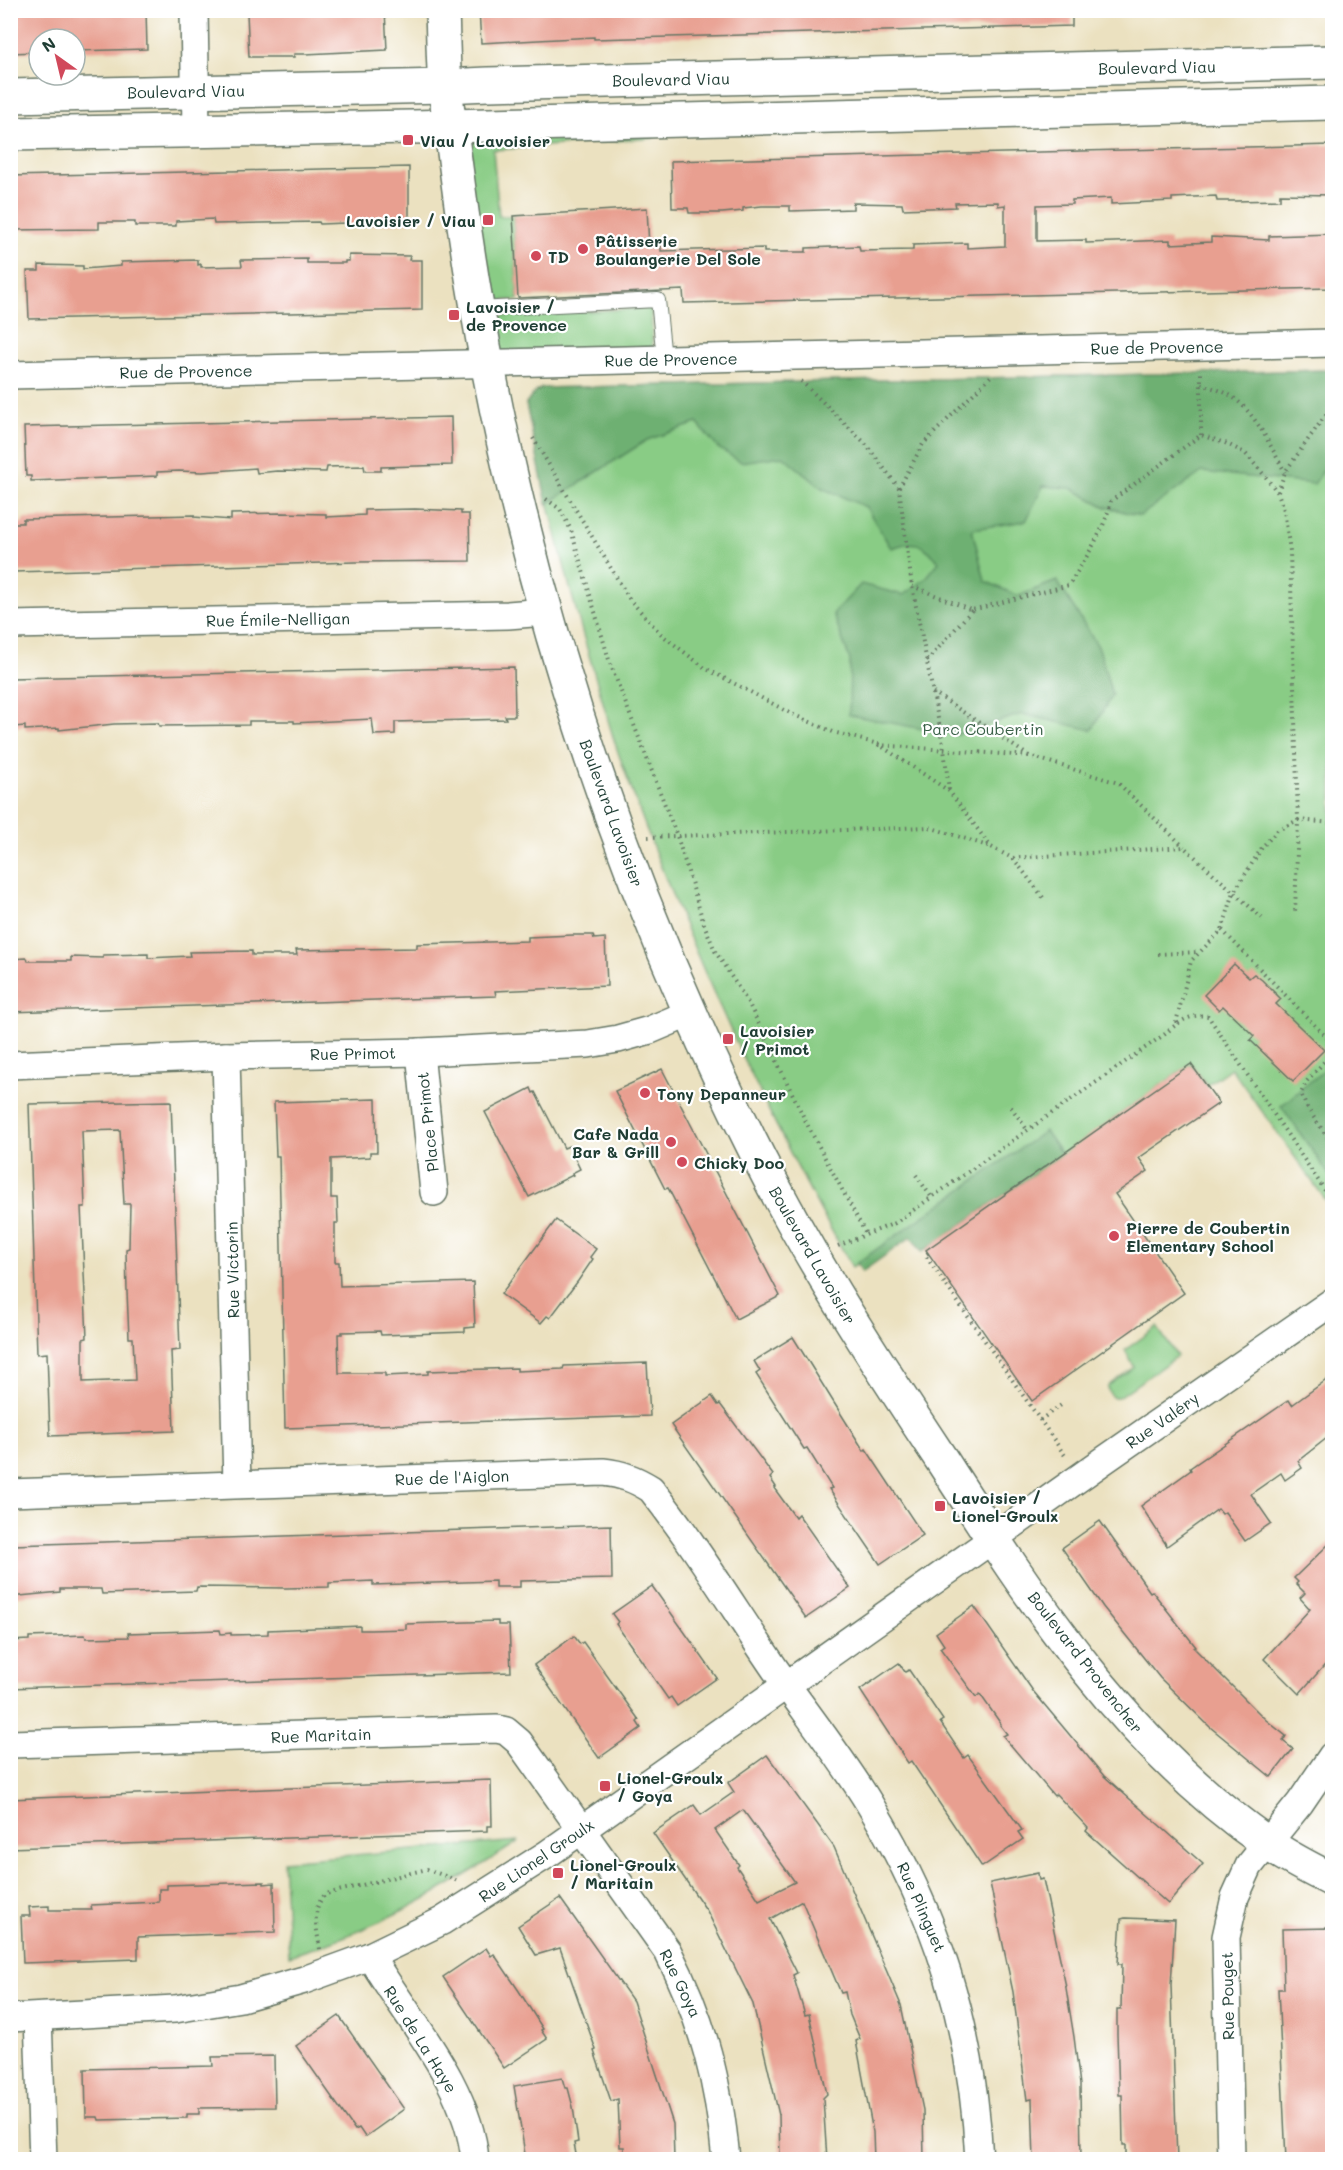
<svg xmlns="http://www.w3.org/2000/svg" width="1343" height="2170" font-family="Mali,sans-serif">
<rect width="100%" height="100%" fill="#fff"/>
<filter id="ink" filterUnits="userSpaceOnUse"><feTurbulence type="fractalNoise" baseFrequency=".0167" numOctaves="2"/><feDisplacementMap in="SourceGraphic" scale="12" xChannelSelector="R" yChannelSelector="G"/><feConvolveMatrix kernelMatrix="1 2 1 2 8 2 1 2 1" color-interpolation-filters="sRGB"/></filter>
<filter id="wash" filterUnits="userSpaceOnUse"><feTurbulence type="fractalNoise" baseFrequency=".008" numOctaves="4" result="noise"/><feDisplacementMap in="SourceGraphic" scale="24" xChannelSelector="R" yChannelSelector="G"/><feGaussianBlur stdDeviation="1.35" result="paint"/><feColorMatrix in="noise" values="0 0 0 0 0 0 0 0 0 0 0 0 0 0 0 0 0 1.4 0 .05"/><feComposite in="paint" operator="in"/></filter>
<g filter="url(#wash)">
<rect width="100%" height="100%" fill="#ebe1c0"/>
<g fill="#89cc85" stroke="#54845c" stroke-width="1.5">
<path d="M648 120 653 138 493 150 499 216H513L518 300 475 301 450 125Z"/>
<path d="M651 308 653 360 487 363 478 317Z"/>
<path d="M1332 370V1209L1231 1068 1207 1085 1191 1064 1062 1155 1045 1132 852 1267C759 1104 682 932 619 755 610 730 604 704 596 679 568 587 546 498 526 404L535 392 542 388Z"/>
<path d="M1157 1327 1177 1356 1119 1397H1112L1108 1390V1386L1134 1367 1125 1350Z"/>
<path d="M519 1841C442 1892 378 1929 289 1956L283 1861Z"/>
</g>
<g fill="#6eb072" stroke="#467653" stroke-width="1.5">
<path d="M1332 370V459L1314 484 1202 472 1140 516 1106 507 1071 488 1043 486 1026 521 972 529 985 581 1018 596 1057 581 1099 648 1112 695 1092 730 1022 714 955 735 849 715 850 660 833 614 861 584 903 595 925 579 939 562C920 541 917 540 891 548L866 507 822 488 783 456 741 462 718 448 697 423 647 440 547 504 526 404 535 392 542 388Z"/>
<path d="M1330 1065H1332V1179L1281 1106Z"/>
<path d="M1045 1131 1062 1155 922 1252 911 1237 862 1272 857 1263Z"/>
</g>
<g id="blocks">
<g fill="#e89f90" fill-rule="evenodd">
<path d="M10 10H146L147 49 75 51V39H39V52L10 53Z"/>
<path d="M249 10H385L387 50 305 54H294V57H249L247 13H250Z"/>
<path d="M479 10H1072V26L594 39V37L481 43Z"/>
<path d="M1332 145V195L1280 194V200L1236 201H1217L1216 196 1172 198V201L1111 204V198L1072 200V204L1037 205V241L1086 240V243L1170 240V244L1211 242V237L1269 240V236L1332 234V288L684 303 683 290 518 298 513 216 647 208 649 247 661 246V251L764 248V252H806V248L859 246 860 251 913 250V245L967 243V248L1005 246V205L998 206V202L955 203 956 207 903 209 902 204 853 203V209L790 211V206H762L743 208V211L722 213H689L688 208H672L671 161Z"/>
<path d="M409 167V222L346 226V223L320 224 319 222 214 224 213 219 176 221V226H135V222H99V229L10 230V176Z"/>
<path d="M349 255 410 256 409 260H422V310L29 319 27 271H39V265L83 266V269L121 266V262L198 260V265L201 264V267L242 266 241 260 307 259V263H345V261H349Z"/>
<path d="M451 417 452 465 381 467V471H365L364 466 327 467 326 472 277 471 257 473 256 468 202 472 179 471 157 472V476L31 481V476H26L24 427Z"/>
<path d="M415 509 461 511V514H469L470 561 355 562 14 572 13 523H23V519L194 515V517L231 520V514L282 513 326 514V517L365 515V510Z"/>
<path d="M514 667 515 716H505L506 719 395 722V734L374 735 372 719 294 723V721H249V725L159 726 158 723 114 724 59 730V728L25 730V726L14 727 11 678Z"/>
<path d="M573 935H593L594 939 605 938 607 986 495 991 496 996 10 1012V959L27 958 28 961H71V957L103 958V955L148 954V958L190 956 189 952 252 951V955H297L296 950 417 948V944L528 941V937Z"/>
<path d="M1234 964 1249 978 1254 974 1262 980 1281 999 1276 1004 1324 1050 1293 1081 1250 1040 1254 1036 1223 1006 1219 1010 1204 995Z"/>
<path d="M1191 1064 1219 1103 1139 1158 1148 1171 1115 1194 1184 1293 1032 1401 926 1250Z"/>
<path d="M662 1069 780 1296 736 1319 668 1188 665 1189 615 1091Z"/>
<path d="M531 1088 533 1093 535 1092 564 1148 569 1146 580 1169 572 1173 573 1175 529 1197 485 1112Z"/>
<path d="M376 1099 377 1152H370V1157L331 1159V1198H337L338 1223H335V1262H339L340 1286 473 1282 475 1327 465 1328V1332L411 1334 381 1335 380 1331 342 1332V1334H338L339 1373H385V1376L428 1374V1371L517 1368V1371L563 1369 564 1366 647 1363 650 1416 285 1428 279 1156H276L274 1102Z"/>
<path d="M171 1101 180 1350 171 1351 174 1431 50 1436 47 1353 37 1354 29 1104ZM120 1130 124 1204H130L129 1248 126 1249 127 1292 129 1338H133L135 1380 83 1382V1339L87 1338 81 1207H85L82 1131Z"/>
<path d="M556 1220 596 1249 590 1257 593 1259 578 1281 550 1318 547 1316 541 1323 501 1294Z"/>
<path d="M793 1337 864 1451 866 1449 923 1535 880 1564 829 1489 832 1488 807 1448 804 1449 756 1374 760 1371 754 1361Z"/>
<path d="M1332 1376V1434L1298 1461 1302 1468 1285 1480 1281 1473 1251 1494 1271 1523 1245 1541 1225 1512 1222 1514 1218 1509 1167 1546 1141 1506 1191 1470 1190 1468 1289 1400 1292 1405Z"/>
<path d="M712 1396 718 1405 720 1404 773 1475 770 1478 776 1487 774 1488 795 1517 798 1514 850 1588 806 1618 671 1425Z"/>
<path d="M1100 1521 1150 1592 1152 1591 1196 1647 1194 1648 1266 1720 1286 1736 1283 1741 1293 1749 1271 1777 1210 1727 1160 1678 1103 1607 1062 1548Z"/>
<path d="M611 1525 612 1579 520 1581V1587H495V1581L373 1585V1581L329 1583V1587L286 1588 197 1587 196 1591 102 1594 101 1589H60V1592L10 1597V1545H13Z"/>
<path d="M1332 1541V1657L1299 1694 1264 1659 1310 1609 1300 1598 1305 1593 1296 1584 1298 1582 1294 1578Z"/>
<path d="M652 1586 717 1678 677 1706 671 1697 668 1699 641 1660 616 1624 618 1622 612 1614Z"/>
<path d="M974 1606 1033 1691 1104 1776 1203 1864 1168 1904 1086 1831 1088 1828 1056 1794 1054 1796 1003 1736 1007 1734 1000 1725 1001 1724 980 1694 976 1697 940 1648 944 1645 936 1633Z"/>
<path d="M498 1621V1625H509L511 1672 10 1688V1641L29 1640V1637L85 1635 86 1638 129 1637 128 1633 220 1630 221 1634 231 1633V1635L268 1634V1630L360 1626V1630H371L406 1629V1624Z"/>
<path d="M574 1636 580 1644 583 1642 639 1720 637 1722 641 1728 599 1758 534 1665Z"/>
<path d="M899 1663 905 1672 909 1670 943 1720 940 1722 964 1758 968 1755 1022 1830 1018 1832 1023 1839 982 1867 911 1761 908 1763 860 1690Z"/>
<path d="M767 1755 834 1847 901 2005 923 2110 924 2160H874L873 2132 856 2041 860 2039 850 2015 845 1992 841 1993 802 1901 770 1919 797 1973 793 1975 805 2015 809 2014 827 2094 823 2098 827 2160H780L779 2115 753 2004 707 1911 653 1833 694 1805 701 1815 734 1792 728 1783ZM743 1810 795 1882 759 1900 737 1867 739 1865 715 1830Z"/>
<path d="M491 1780 492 1826H487V1831L10 1848V1799Z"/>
<path d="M1038 1873 1039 1880 1043 1879 1065 1982 1074 2037 1080 2085 1081 2160H1034L1032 2099 1027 2100 1013 1992 990 1883Z"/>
<path d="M264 1882V1884L274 1883 275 1932 138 1937V1959L23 1963 21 1916H30L29 1907 49 1906V1910H92L91 1905 159 1902V1889H167V1885Z"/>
<path d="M560 1898 633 2001 673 2124 674 2160H624V2147H620L618 2099 611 2101 594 2051 596 2050 560 1948 536 1955 518 1926Z"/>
<path d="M1125 1918 1175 1920 1171 1985 1177 2160H1126V2145H1123L1122 2095H1119L1117 2034V2009H1121L1122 1964H1118L1121 1919Z"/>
<path d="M1331 1928 1332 2160H1286L1278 1989H1284L1282 1929Z"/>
<path d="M486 1948 491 1956 494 1954 519 1991 543 2029 541 2030 547 2039 504 2068 443 1977Z"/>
<path d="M339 2016 404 2109 365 2137 359 2128 355 2130 296 2046Z"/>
<path d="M274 2056 275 2107 199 2108V2114H187V2118L99 2120 98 2117H86L85 2069 213 2066 212 2057Z"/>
<path d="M562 2078 565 2088H568L573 2107 578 2142 574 2143 577 2160H526L514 2086Z"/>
</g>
</g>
</g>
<g filter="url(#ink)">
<use href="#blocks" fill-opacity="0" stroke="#667665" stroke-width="1.5"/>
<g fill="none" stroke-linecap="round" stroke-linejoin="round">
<g stroke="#667665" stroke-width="16">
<path id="service" d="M477 309 658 300 664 359"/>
</g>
<g stroke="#667665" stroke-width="30">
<g id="minor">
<path d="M194 10 196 130"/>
<path d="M10 375 1332 343"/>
<path d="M10 625 508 615 545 612"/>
<path d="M420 1052 434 1192"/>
<path d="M226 1056 237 1484"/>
<path d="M10 1065 226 1056 420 1052 588 1044 618 1039 650 1030 690 1013"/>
<path d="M10 1493 603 1472C622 1474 635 1479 651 1489 696 1546 734 1609 775 1669 806 1713 841 1757 869 1803 938 1916 973 2028 979 2160"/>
<path d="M10 1744 497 1729 506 1731 519 1742 668 1952C703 2021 719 2082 726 2160"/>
<path d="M370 1956C407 2018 469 2086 475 2160"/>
<path d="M38 2017 43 2160"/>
<path d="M10 2018 175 2009 241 1998 304 1980 370 1956 442 1921 546 1855 1103 1461 1332 1302"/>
<path d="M1231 2160 1226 1937 1235 1897 1249 1866 1300 1803 1332 1756"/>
</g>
</g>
<g stroke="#667665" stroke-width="36">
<path id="tertiary" d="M442 10C443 35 443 61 445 85 447 110 452 135 455 160 464 231 475 301 489 372 542 645 634 911 760 1160 813 1265 878 1364 943 1462 1033 1602 1128 1747 1267 1843 1288 1858 1311 1869 1332 1880"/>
</g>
<g stroke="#667665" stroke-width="36">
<g id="secondary">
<path d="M10 96 445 86 488 84 1332 62"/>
<path d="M10 134 413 127 1332 103"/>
</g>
</g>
<g stroke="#667665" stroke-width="4" stroke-dasharray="1.5 4.5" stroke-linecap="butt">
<path d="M801 381 864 442 899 488 912 586 944 749 949 790"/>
<path d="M1201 384C1210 387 1220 390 1228 394 1255 410 1270 446 1285 472"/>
<path d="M1201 435V370"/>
<path d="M533 438 630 600 662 635 705 668 792 714 833 732 878 744 949 791 991 847 1012 858 1184 847 1262 918"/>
<path d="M899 488 923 444 991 376"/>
<path d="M1278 492 1285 472 1332 406"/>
<path d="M546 499 560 509 571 530 610 663 677 836 704 924 715 951 749 1004 809 1128 867 1236"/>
<path d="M912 586 972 610 1069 585C1085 559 1104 532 1111 501L1201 435 1225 443 1245 453 1265 476 1278 493 1284 510 1290 551 1298 820 1295 913"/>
<path d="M927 661 972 610"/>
<path d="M933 692 1029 756"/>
<path d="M878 745 1030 756 1118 783 1184 847"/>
<path d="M648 837 929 827 991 847"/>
<path d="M1013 858 1045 900"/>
<path d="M1222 930 1332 1043"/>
<path d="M1158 954 1198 952"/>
<path d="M1176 1023 1191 961 1222 930 1234 892 1263 846 1278 830 1298 820 1332 823"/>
<path d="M1332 1053 1307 1081 1301 1093 1306 1106 1332 1144"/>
<path d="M1011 1107 1028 1131"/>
<path d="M916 1175 932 1198"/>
<path d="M838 1246 895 1223 1165 1034C1177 1023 1190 1013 1208 1016L1332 1201"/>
<path d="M928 1253 925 1255 1066 1457"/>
<path d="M1040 1420 1064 1403"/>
<path d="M320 1949C317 1929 310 1909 326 1894L427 1869 458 1881"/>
</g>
<use href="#service" stroke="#fff" stroke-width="14"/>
<use href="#minor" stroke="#fff" stroke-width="27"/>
<use href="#tertiary" stroke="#fff" stroke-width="33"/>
<use href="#secondary" stroke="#fff" stroke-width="33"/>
</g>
</g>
<g fill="#d1495b" stroke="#fff" stroke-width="2">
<rect x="402" y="134" width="12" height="12" rx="3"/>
<rect x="482" y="214" width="12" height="12" rx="3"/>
<circle cx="583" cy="249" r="6"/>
<circle cx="536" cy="256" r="6"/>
<rect x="448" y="309" width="12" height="12" rx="3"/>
<rect x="722" y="1033" width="12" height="12" rx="3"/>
<circle cx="645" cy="1093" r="6"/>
<circle cx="671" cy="1142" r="6"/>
<circle cx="682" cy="1162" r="6"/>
<circle cx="1114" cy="1236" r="6"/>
<rect x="934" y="1500" width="12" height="12" rx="3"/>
<rect x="599" y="1780" width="12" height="12" rx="3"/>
<rect x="552" y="1867" width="12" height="12" rx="3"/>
</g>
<g text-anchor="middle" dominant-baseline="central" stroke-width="4.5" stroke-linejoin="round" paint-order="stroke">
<g font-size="16" fill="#1f3d34" stroke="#fff">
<text transform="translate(1157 67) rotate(-1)">Boulevard Viau</text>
<text transform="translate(671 79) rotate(-1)">Boulevard Viau</text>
<text transform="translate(186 91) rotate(-1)">Boulevard Viau</text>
<text transform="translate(1157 347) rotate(-1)">Rue de Provence</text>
<text transform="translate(671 359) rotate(-1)">Rue de Provence</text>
<text transform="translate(186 371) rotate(-1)">Rue de Provence</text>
<text transform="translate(278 619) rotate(-1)">Rue Émile-Nelligan</text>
<text transform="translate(612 813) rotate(70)">Boulevard Lavoisier</text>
<text transform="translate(353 1053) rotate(-1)">Rue Primot</text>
<text transform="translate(427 1122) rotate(-96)">Place Primot</text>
<text transform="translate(813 1255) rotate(60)">Boulevard Lavoisier</text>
<text transform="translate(232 1270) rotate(-91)">Rue Victorin</text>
<text transform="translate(1162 1420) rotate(-35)">Rue Valéry</text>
<text transform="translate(452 1477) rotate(-2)">Rue de l'Aiglon</text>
<text transform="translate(1086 1662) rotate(52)">Boulevard Provencher</text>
<text transform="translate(321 1735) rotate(-2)">Rue Maritain</text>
<text transform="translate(536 1860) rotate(-34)">Rue Lionel Groulx</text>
<text transform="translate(922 1907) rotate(66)">Rue Plinguet</text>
<text transform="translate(681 1983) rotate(64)">Rue Goya</text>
<text transform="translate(1227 1996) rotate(-91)">Rue Pouget</text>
<text transform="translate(421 2039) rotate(58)">Rue de La Haye</text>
</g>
<g font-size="16" font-weight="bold" fill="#1f3d34" stroke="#fff" text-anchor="start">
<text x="420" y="140">Viau / Lavoisier</text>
<text x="476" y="220" text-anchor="end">Lavoisier / Viau</text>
<text x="595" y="240">Pâtisserie<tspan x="595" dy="18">Boulangerie Del Sole</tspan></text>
<text x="548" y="256">TD</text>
<text x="466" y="306">Lavoisier /<tspan x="466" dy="18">de Provence</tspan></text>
<text x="740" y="1030">Lavoisier<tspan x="740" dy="18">/ Primot</tspan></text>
<text x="657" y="1093">Tony Depanneur</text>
<text x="659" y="1133" text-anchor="end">Cafe Nada<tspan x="659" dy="18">Bar &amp; Grill</tspan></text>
<text x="694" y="1162">Chicky Doo</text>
<text x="1126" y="1227">Pierre de Coubertin<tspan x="1126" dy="18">Elementary School</tspan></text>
<text x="952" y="1497">Lavoisier /<tspan x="952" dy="18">Lionel-Groulx</tspan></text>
<text x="617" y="1777">Lionel-Groulx<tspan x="617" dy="18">/ Goya</tspan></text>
<text x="570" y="1864">Lionel-Groulx<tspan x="570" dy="18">/ Maritain</tspan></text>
</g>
<g font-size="16" fill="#3a6148" stroke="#fff">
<text x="983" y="728">Parc Coubertin</text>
</g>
</g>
<rect width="1343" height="2170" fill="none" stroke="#fff" stroke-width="36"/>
<g transform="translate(57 57) rotate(326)"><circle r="28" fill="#ffffff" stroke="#a5b1ae" stroke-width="1.5"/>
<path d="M0-4.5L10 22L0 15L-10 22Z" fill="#d1495b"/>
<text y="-9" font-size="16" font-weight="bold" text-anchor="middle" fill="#1f3d34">N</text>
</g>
</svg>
